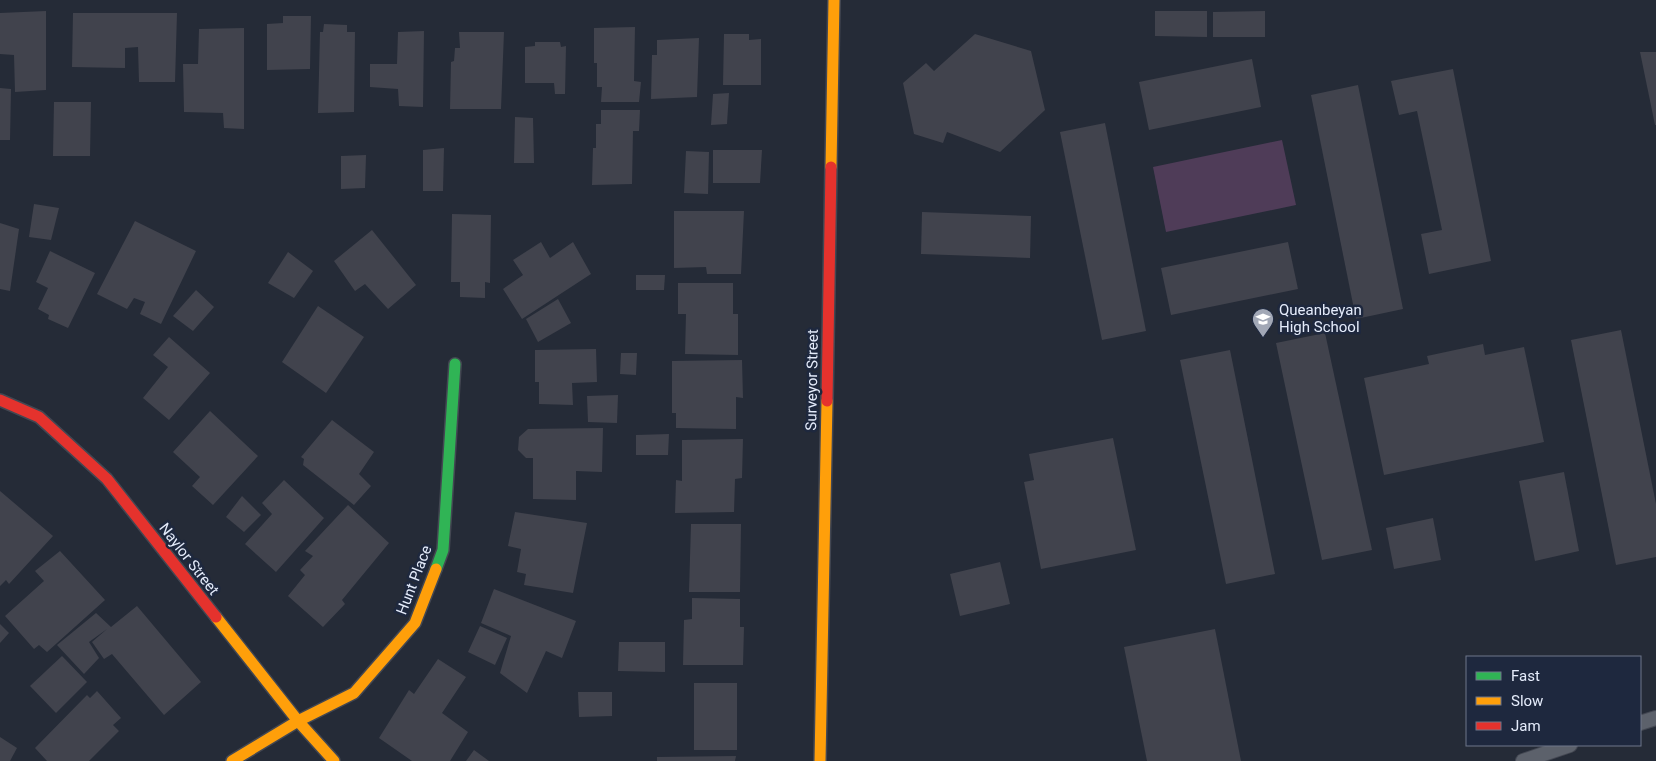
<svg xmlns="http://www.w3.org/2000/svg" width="1656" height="761" font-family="Roboto,sans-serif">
<rect width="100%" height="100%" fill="#252b37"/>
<path fill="#4f3c58" d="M1282 140 1296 205 1166 232 1153 167Z"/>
<g fill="#41434d">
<path d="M46 11V90L15 92 14 55 0 54V13Z"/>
<path d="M1155 11H1207V37L1155 36Z"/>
<path d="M1265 11V37H1213V12Z"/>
<path d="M73 13H177L175 82H139L138 47 125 48V68L72 67Z"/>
<path d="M283 16H311L310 69 267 70V24L283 23Z"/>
<path d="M324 24 347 25V32H355L354 112 318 113 320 32H323Z"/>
<path d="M635 27 634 81 641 82 639 102H601L602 87H597V63H594V28Z"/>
<path d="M244 28V129L224 128 223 113 184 112 183 64H198L199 29Z"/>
<path d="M424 31 423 107 399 106 398 89 370 87V64H397L398 32Z"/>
<path d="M459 32H504L501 109H450L451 62 454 61 455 48H460Z"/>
<path d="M724 34H749V40L761 39V85H723Z"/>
<path d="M975 34 1031 51 1045 110 1000 152 947 132 943 143 914 134 903 83 926 63 934 71Z"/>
<path d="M699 38 697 97 651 99 652 55H657V40Z"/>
<path d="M535 42H560L561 47 566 46 565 94H555L554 83H525V47L535 46Z"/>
<path d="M1640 52H1656V125H1655Z"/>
<path d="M1252 59 1261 107 1149 130 1139 82Z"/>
<path d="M1453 69 1491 261 1429 274 1421 234 1442 230 1417 111 1399 115 1391 81Z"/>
<path d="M1358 85 1403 309 1356 319 1311 95Z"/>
<path d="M0 88 11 89 10 140H0Z"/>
<path d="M729 93 727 124 711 125 713 94Z"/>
<path d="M54 102H91L90 156H53Z"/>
<path d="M601 110H640L639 131H633L632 184 592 185 593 148H596V124H601Z"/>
<path d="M515 117 533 118 534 163H514Z"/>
<path d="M1105 123 1146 331 1102 340 1060 132Z"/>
<path d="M444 148 443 191H423V150Z"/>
<path d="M713 150H762L760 183H713Z"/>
<path d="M686 151 709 152 708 194 684 193Z"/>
<path d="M366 155 365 188 341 189V156Z"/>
<path d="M34 204 59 208 51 240 29 237Z"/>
<path d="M674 211H744L741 274H707L706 267 674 268Z"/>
<path d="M922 212 1031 216 1030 258 921 254Z"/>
<path d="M452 214 491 215 490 283 485 282V298L460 297V282H451Z"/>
<path d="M135 221 196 251 161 324 140 314 145 302 134 298 127 309 97 294Z"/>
<path d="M0 223 19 229 10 291 0 289Z"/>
<path d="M372 230 416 285 388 309 365 284 355 291 334 261Z"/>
<path d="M541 242 550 258 573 242 591 274 522 319 503 289 523 275 513 260Z"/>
<path d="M1288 242 1298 289 1171 315 1161 268Z"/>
<path d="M50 251 95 273 68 328 48 319 49 315 38 309 48 288 36 282Z"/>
<path d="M288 252 313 271 294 298 268 283Z"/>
<path d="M636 275H665L664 290H636Z"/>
<path d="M678 283H733V314H738V355L685 354 686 314H678Z"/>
<path d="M196 290 214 307 193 331 173 316Z"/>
<path d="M558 299 571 323 538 342 526 319Z"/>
<path d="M318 306 364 337 326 393 282 362Z"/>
<path d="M1621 330 1656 504V557L1616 565 1571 340Z"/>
<path d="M1325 333 1372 550 1322 560 1276 343Z"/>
<path d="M169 337 210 373 169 420 143 398 168 367 153 355Z"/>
<path d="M1483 344 1485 355 1524 347 1544 442 1384 475 1364 378 1429 364 1427 356Z"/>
<path d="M596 349 597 382 572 383 573 405 539 404V382H535V350Z"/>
<path d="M1230 350 1275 574 1226 584 1180 360Z"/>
<path d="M621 353H637L636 375 620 374Z"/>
<path d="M742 360 743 398 736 397V429L676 428V413H672V361Z"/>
<path d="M618 395 617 423 588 422 587 396Z"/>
<path d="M210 411 258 456 213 505 192 486 200 477 173 452Z"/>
<path d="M332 420 374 452 359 474 371 486 354 505 303 465 304 459 301 457Z"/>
<path d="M603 428 602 472 576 471V500L533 499V458H526L518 450 519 437 528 429Z"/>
<path d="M669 434 668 455H636V435Z"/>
<path d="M1113 438 1136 550 1041 569 1024 482 1034 480 1029 454Z"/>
<path d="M743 439 742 478 735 479 734 512 675 513 676 480 682 481V440Z"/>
<path d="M1564 472 1579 551 1535 561 1519 481Z"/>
<path d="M284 480 324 518 276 572 245 544 272 514 262 503Z"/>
<path d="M0 491 53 536 9 584 6 580 0 586Z"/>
<path d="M242 496 261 515 244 532 226 517Z"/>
<path d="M348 505 389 543 342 600 345 604 323 627 288 596 305 575 300 570 313 556 305 551Z"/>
<path d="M515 512 587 523 573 593 524 585 526 574 517 572 521 549 508 546Z"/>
<path d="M1433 518 1441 560 1394 569 1386 528Z"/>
<path d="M691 524H741L740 592H689Z"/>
<path d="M60 551 105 600 47 652 39 645 34 649 5 616 44 581 35 571Z"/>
<path d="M1000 562 1010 604 960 616 950 574Z"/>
<path d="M494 589 576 621 562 658 546 651 527 693 500 673 511 636 481 623Z"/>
<path d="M692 598 740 599V627H744L743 665H683L684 620 692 619Z"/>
<path d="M137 606 201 682 164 715 112 654 104 659 92 642 107 629 89 642 99 658 84 674 57 645 96 613 111 627Z"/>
<path d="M0 624 9 633 0 643Z"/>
<path d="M480 626 507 638 495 665 468 652Z"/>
<path d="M1215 629 1241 761H1147L1124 647Z"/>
<path d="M619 642H665V672L618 671Z"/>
<path d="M62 656 87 682 56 713 30 686Z"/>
<path d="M438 659 466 677 442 713 468 732 450 761H412L379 738 409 690 414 694Z"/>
<rect x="694" y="683" width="43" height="67"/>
<path d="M97 691 121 718 113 725 119 731 89 761H47L35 748 87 695 90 698Z"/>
<path d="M578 692H612V716L579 717Z"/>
<path d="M0 737 17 748 10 761H0Z"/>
<path d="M474 750 489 761H466Z"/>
<path d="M736 756 735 761H657V757Z"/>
</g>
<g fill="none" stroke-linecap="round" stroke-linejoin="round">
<g stroke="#434752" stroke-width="16">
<g id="lane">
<path d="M1640 723 1656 718"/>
<path d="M1523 761 1570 745"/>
</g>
</g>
<g stroke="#434752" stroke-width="14">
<path id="fast" d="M436 569 443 550 455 364"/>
</g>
<g stroke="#434752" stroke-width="14">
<g id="slow">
<path d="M831 167 834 0"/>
<path d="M216 617 298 721 334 761"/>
<path d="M232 761 298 721 354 693 415 623 436 569"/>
<path d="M820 761 827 401"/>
</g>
</g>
<g stroke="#434752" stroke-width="14">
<g id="jam">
<path d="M0 400 39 417 107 479 216 617"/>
<path d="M827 401 831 167"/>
</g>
</g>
<use href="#lane" stroke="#5c616b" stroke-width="14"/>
<use href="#fast" stroke="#30b455" stroke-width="11"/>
<use href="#slow" stroke="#ff9f0a" stroke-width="11"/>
<use href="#jam" stroke="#e5322d" stroke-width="11"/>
</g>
<defs>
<g id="school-pin" transform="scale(1.125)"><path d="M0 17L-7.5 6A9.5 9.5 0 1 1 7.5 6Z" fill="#a2a8b6" stroke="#1e283e"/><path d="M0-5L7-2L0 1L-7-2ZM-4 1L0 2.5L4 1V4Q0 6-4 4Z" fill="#fff"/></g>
</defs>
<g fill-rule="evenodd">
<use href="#school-pin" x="1263" y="319"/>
</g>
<g text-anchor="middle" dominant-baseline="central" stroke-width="5" stroke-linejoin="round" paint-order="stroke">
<g font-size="15" fill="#e5ecfb" stroke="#1e283e" text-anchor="start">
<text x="1279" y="310">Queanbeyan<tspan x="1279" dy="17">High School</tspan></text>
</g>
<g font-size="15" fill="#e5ecfb" stroke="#1e283e">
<text transform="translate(812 380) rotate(-89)">Surveyor Street</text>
<text transform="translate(189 559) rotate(52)">Naylor Street</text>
<text transform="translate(414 580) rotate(-69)">Hunt Place</text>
</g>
</g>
<rect x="1466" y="656" width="175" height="90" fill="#1e283e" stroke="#6e768a"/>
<rect x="1476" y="672" width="25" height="8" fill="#30b455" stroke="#6e768a"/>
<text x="1511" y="681" font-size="15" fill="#e5ecfb">Fast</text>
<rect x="1476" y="697" width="25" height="8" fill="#ff9f0a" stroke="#6e768a"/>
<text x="1511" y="706" font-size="15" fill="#e5ecfb">Slow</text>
<rect x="1476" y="722" width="25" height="8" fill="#e5322d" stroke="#6e768a"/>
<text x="1511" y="731" font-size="15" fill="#e5ecfb">Jam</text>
</svg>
